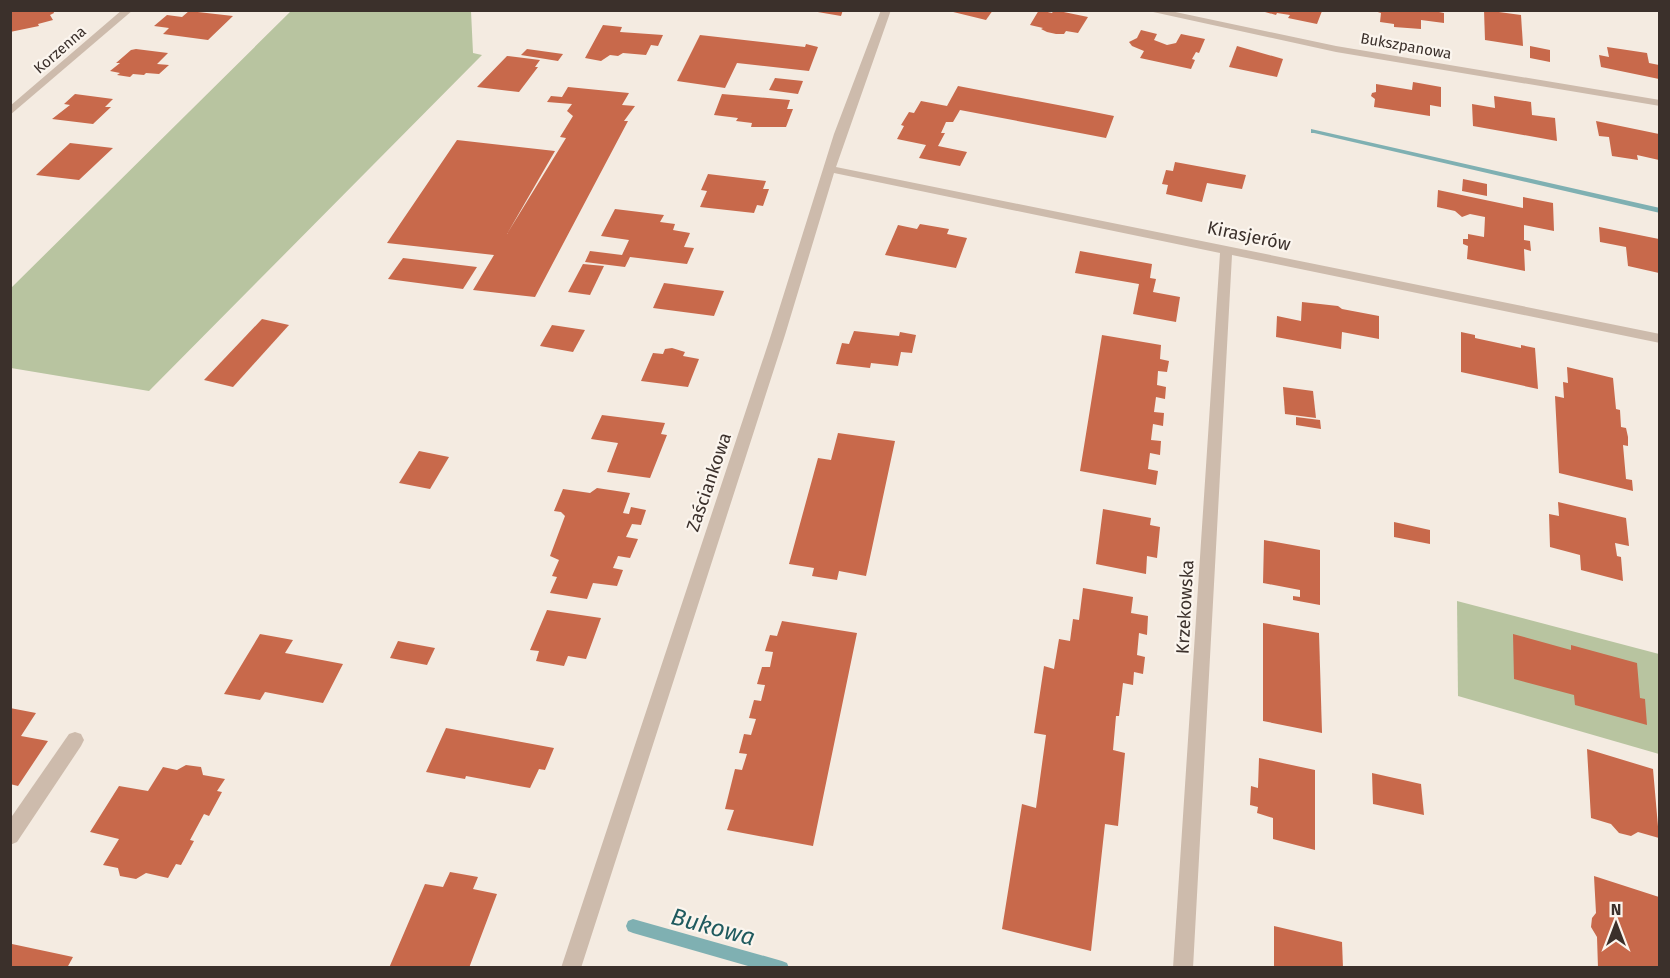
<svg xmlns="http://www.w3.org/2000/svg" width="1670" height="978" font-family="'Fira Sans',sans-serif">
<rect width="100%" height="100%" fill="#f4ebe1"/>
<g fill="#b8c4a0">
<path d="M291 11H471L473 53 482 55 149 391 11 368V288Z"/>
<path d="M1457 601 1659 654V754L1458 696Z"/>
</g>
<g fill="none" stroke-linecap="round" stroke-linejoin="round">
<g fill="#7fb0b2" fill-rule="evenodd">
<path d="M1311 129 1660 208V213L1314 133H1311Z"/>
<path d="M633 919 782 961 787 963 789 968H755L633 933 628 931 626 926 628 921Z"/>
</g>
</g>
<g fill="#c8694b">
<path d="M53 10 54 13 50 15 53 20 38 24 39 26 10 32V11Z"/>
<path d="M806 10H843L841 16Z"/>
<path d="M945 10H993L986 20Z"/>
<path d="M1039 10 1052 13 1054 10 1088 17 1078 33 1066 31 1064 34H1056L1047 32 1041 29 1043 28 1030 25Z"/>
<path d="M1258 10H1320L1322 11 1317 24 1288 18 1290 15 1277 13 1276 15Z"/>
<path d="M1371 10H1429L1444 13V23L1421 20V29L1394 27V24L1380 22 1381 13Z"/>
<path d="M1484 10 1521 15 1523 46 1485 40Z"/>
<path d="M189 11 233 16 208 40 163 34 169 28 154 26 167 15 182 17Z"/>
<path d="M603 25 622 27 620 32 663 35 658 46 651 45 646 55 623 53 618 56 610 55 601 61 585 58Z"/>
<path d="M1141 30 1157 34 1154 40 1167 45 1176 43 1181 34 1205 39 1199 53 1196 52 1192 59 1195 60 1191 69 1140 58 1144 51 1132 46 1129 42 1137 38Z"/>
<path d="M700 35 805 47 806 44 818 47 809 71 737 63 725 88 677 81Z"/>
<path d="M1237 46 1283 59 1277 77 1229 67Z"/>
<path d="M1530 46 1550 50V62L1530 58Z"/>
<path d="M1607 47 1647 53 1649 63 1659 65V79L1601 67 1599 55 1609 57Z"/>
<path d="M136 49 168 53 157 64 169 65 159 74 146 73 144 75 133 74 130 77 117 75 120 73 110 71 120 63H116L131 50Z"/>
<path d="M527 49 563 54 558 61 521 55Z"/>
<path d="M507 56 540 60 535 67H538L519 92 477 87Z"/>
<path d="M775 78 803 81 798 94 769 90Z"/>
<path d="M1413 82 1441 87V107L1430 105V116L1374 107 1375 99 1371 96 1372 93 1376 92V84L1412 90Z"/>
<path d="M958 86 1079 109 1114 116 1106 138 960 110 953 122H946L941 133H945L938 146 967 152 960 166 919 158 926 145 897 139 904 126 901 125 909 112 914 113 921 101 947 106Z"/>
<path d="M568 87 629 93 622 105 635 106 624 121H628L535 297 473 290 494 255 387 243 457 140 555 151 507 234 566 138 560 137 573 116 567 111 572 104 547 102 551 96 562 97Z"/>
<path d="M75 94 113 99 105 107H111L93 124 52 119 70 105 64 104Z"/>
<path d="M722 94 790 100 787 109H793L786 127H751L752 123 736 121 738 118 714 115Z"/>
<path d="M1494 96 1531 102 1532 115 1555 118 1557 141 1473 126 1472 104 1495 108Z"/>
<path d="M1596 121 1659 134V160L1637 155 1638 160 1612 156 1609 137 1599 136Z"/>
<path d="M70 143 113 148 79 180 36 175Z"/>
<path d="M1175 162 1246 175 1242 189 1207 183 1202 202 1166 194 1168 185 1162 184 1166 170 1173 171Z"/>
<path d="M708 174 766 181 763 189H769L763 206 757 205 754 213 700 207 707 191 701 190Z"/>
<path d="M1463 179 1487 184V196L1462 191Z"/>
<path d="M1438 190 1523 208V197L1553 203 1554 231 1524 225V240L1530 241 1531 251 1524 249 1525 271 1467 259 1468 246 1463 244V239H1468V234L1484 237 1485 217 1470 214 1462 217 1455 211 1437 207Z"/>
<path d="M615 209 664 215 660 222 675 224 673 230 690 233 684 247 694 248 687 264 630 257 625 267 585 262 590 251 622 255 629 240 601 236Z"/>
<path d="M920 224 949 229 947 234 967 238 956 268 885 255 898 225 917 229Z"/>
<path d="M1599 227 1659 239V273L1628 266 1626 247 1600 242Z"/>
<path d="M1080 251 1152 264 1150 278 1156 279 1153 292 1180 297 1176 322 1133 314 1139 284 1075 273Z"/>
<path d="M403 258 477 267 463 289 388 279Z"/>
<path d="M583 264 604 266 590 295 568 292Z"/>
<path d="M664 283 724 291 714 316 653 308Z"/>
<path d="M1302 302 1338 306 1342 309 1379 316V339L1342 332 1341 349 1276 337 1277 316 1301 321Z"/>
<path d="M262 319 289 325 233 387 204 380Z"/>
<path d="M552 325 585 330 573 352 540 346Z"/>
<path d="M854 331 899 336 900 332 916 335 912 353 901 352 898 366 871 363 870 368 836 364 842 343 849 344Z"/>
<path d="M1461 332 1475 335V338L1521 348V345L1535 348 1538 389 1461 372Z"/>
<path d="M1102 335 1161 345 1160 359 1169 361 1167 372 1158 371 1157 385 1166 387 1165 399 1156 397 1154 412 1164 413 1163 426 1153 424 1151 440 1161 441 1160 455 1150 453 1148 469 1158 471 1156 485 1080 471Z"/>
<path d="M672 348 685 352 683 356 699 359 688 387 641 381 653 353 663 354 665 349Z"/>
<path d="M1567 367 1613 378 1616 409 1620 410 1621 427 1626 428 1628 437V446L1623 445 1626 479 1632 480 1633 491 1559 473 1555 396 1564 398 1563 382 1568 383Z"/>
<path d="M1283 387 1313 391 1316 418 1285 414Z"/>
<path d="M602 415 665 423 661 434 667 435 650 478 607 472 618 443 591 439Z"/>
<path d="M1296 417 1320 420 1321 429 1296 425Z"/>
<path d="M838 433 895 441 866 576 839 571 837 580 812 576 814 568 789 564 818 458 831 460Z"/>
<path d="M419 451 449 457 430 489 399 483Z"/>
<path d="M597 488 630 493 623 513 629 514 631 507 646 510 641 525 632 524 626 537 638 539 630 558 618 556 613 568 623 570 617 586 593 583 587 599 550 593 557 577 552 576 559 560 550 556 565 516 561 512 554 511 563 489 590 493Z"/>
<path d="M1558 502 1626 518 1629 546 1615 543 1617 556 1621 557 1623 581 1581 570 1580 555 1550 547 1549 514 1559 516Z"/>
<path d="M1103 509 1151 518 1150 525 1160 527 1157 558 1147 556 1146 574 1096 564Z"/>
<path d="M1394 522 1430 530V544L1394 537Z"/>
<path d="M1264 540 1320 550V605L1293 600V596L1300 597V590L1263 583Z"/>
<path d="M1083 588 1133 597 1131 613 1148 616 1147 635 1139 633 1137 655 1145 657 1143 674 1134 672 1133 685 1123 683 1119 716H1116L1113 750 1125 753 1118 826 1105 824 1091 951 1002 929 1022 804 1036 808 1046 735 1034 733 1044 666 1054 669 1059 639 1070 641 1073 619 1079 620Z"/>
<path d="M547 610 601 618 586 659 568 656 564 666 536 661 539 651 530 650Z"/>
<path d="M782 621 857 633 813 846 727 830 734 810 725 809 735 769 742 770 747 754 739 753 744 734 751 735 756 719 749 718 754 700 761 701 765 685 757 684 762 667H770L773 652 765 651 770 635 777 636Z"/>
<path d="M1263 623 1319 633 1322 733 1263 721Z"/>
<path d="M260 634 293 640 285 653 343 664 323 703 265 692 260 700 224 694Z"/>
<path d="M1513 634 1571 650V645L1637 663 1640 698 1645 699 1647 725 1575 705 1574 695 1514 679Z"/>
<path d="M398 641 408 643 435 648 427 665 390 658Z"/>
<path d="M10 708 36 713 21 736 48 741 18 786 10 784Z"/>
<path d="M446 728 554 748 545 770 539 769 530 788 466 776 465 779 426 772Z"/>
<path d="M1587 749 1653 769 1659 838 1638 832 1631 836 1619 833 1611 824 1591 818Z"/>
<path d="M1259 758 1315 770V850L1273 839V818L1257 813 1258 807 1250 805 1251 786 1258 788Z"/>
<path d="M186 765 201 767 203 775 225 779 217 791 222 792 209 816 204 814 190 840 194 841 181 865 176 864 168 878 146 873 136 879 120 876 118 868 103 865 119 839 90 832 119 786 148 791 163 767 177 770Z"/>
<path d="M1372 773 1421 784 1424 815 1373 804Z"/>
<path d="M450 872 478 877 473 889 497 894 469 968H389L425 884 443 887Z"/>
<path d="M1594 876 1659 897V968H1598L1597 937 1591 927 1592 918 1596 913Z"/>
<path d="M1274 926 1342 942 1343 968H1274Z"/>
<path d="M12 944 73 957 67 968H10Z"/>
</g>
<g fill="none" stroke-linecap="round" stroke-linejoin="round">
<g fill="#cdbbac" fill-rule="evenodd">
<path d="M122 10H133L10 115V106Z"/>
<path d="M881 10H891L836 167 1660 334V343L1232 255 1193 968H1173L1220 253 834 173 785 335 581 968H561L771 335 834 134Z"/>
<path d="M1144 10H1166L1336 46 1660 100V106L1336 52Z"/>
<path d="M75 732 81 734 84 740 81 746 17 842 10 845V819L69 734Z"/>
</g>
</g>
<g text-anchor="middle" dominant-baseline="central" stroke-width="4.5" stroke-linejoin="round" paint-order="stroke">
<g font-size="15" fill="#3b302b" stroke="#fbf5ee">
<text transform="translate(1406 46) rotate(10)">Bukszpanowa</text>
<text transform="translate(60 50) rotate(-41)">Korzenna</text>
</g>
<g font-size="18" fill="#3b302b" stroke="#fbf5ee">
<text transform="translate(1249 236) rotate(12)">Kirasjerów</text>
<text transform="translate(709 482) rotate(-71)">Zaściankowa</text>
<text transform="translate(1185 607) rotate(-87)">Krzekowska</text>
</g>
<g font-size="24" font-style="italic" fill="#1f5a5e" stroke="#fbf5ee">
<text transform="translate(713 927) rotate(15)">Bukowa</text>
</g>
</g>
<rect width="1670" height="978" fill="none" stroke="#3b302b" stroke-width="24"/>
<g transform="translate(1616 924)" stroke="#fbf5ee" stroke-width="4.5" paint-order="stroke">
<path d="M0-4.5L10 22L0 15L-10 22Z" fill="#3b302b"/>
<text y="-9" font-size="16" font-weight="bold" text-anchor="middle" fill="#3b302b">N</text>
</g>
</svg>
